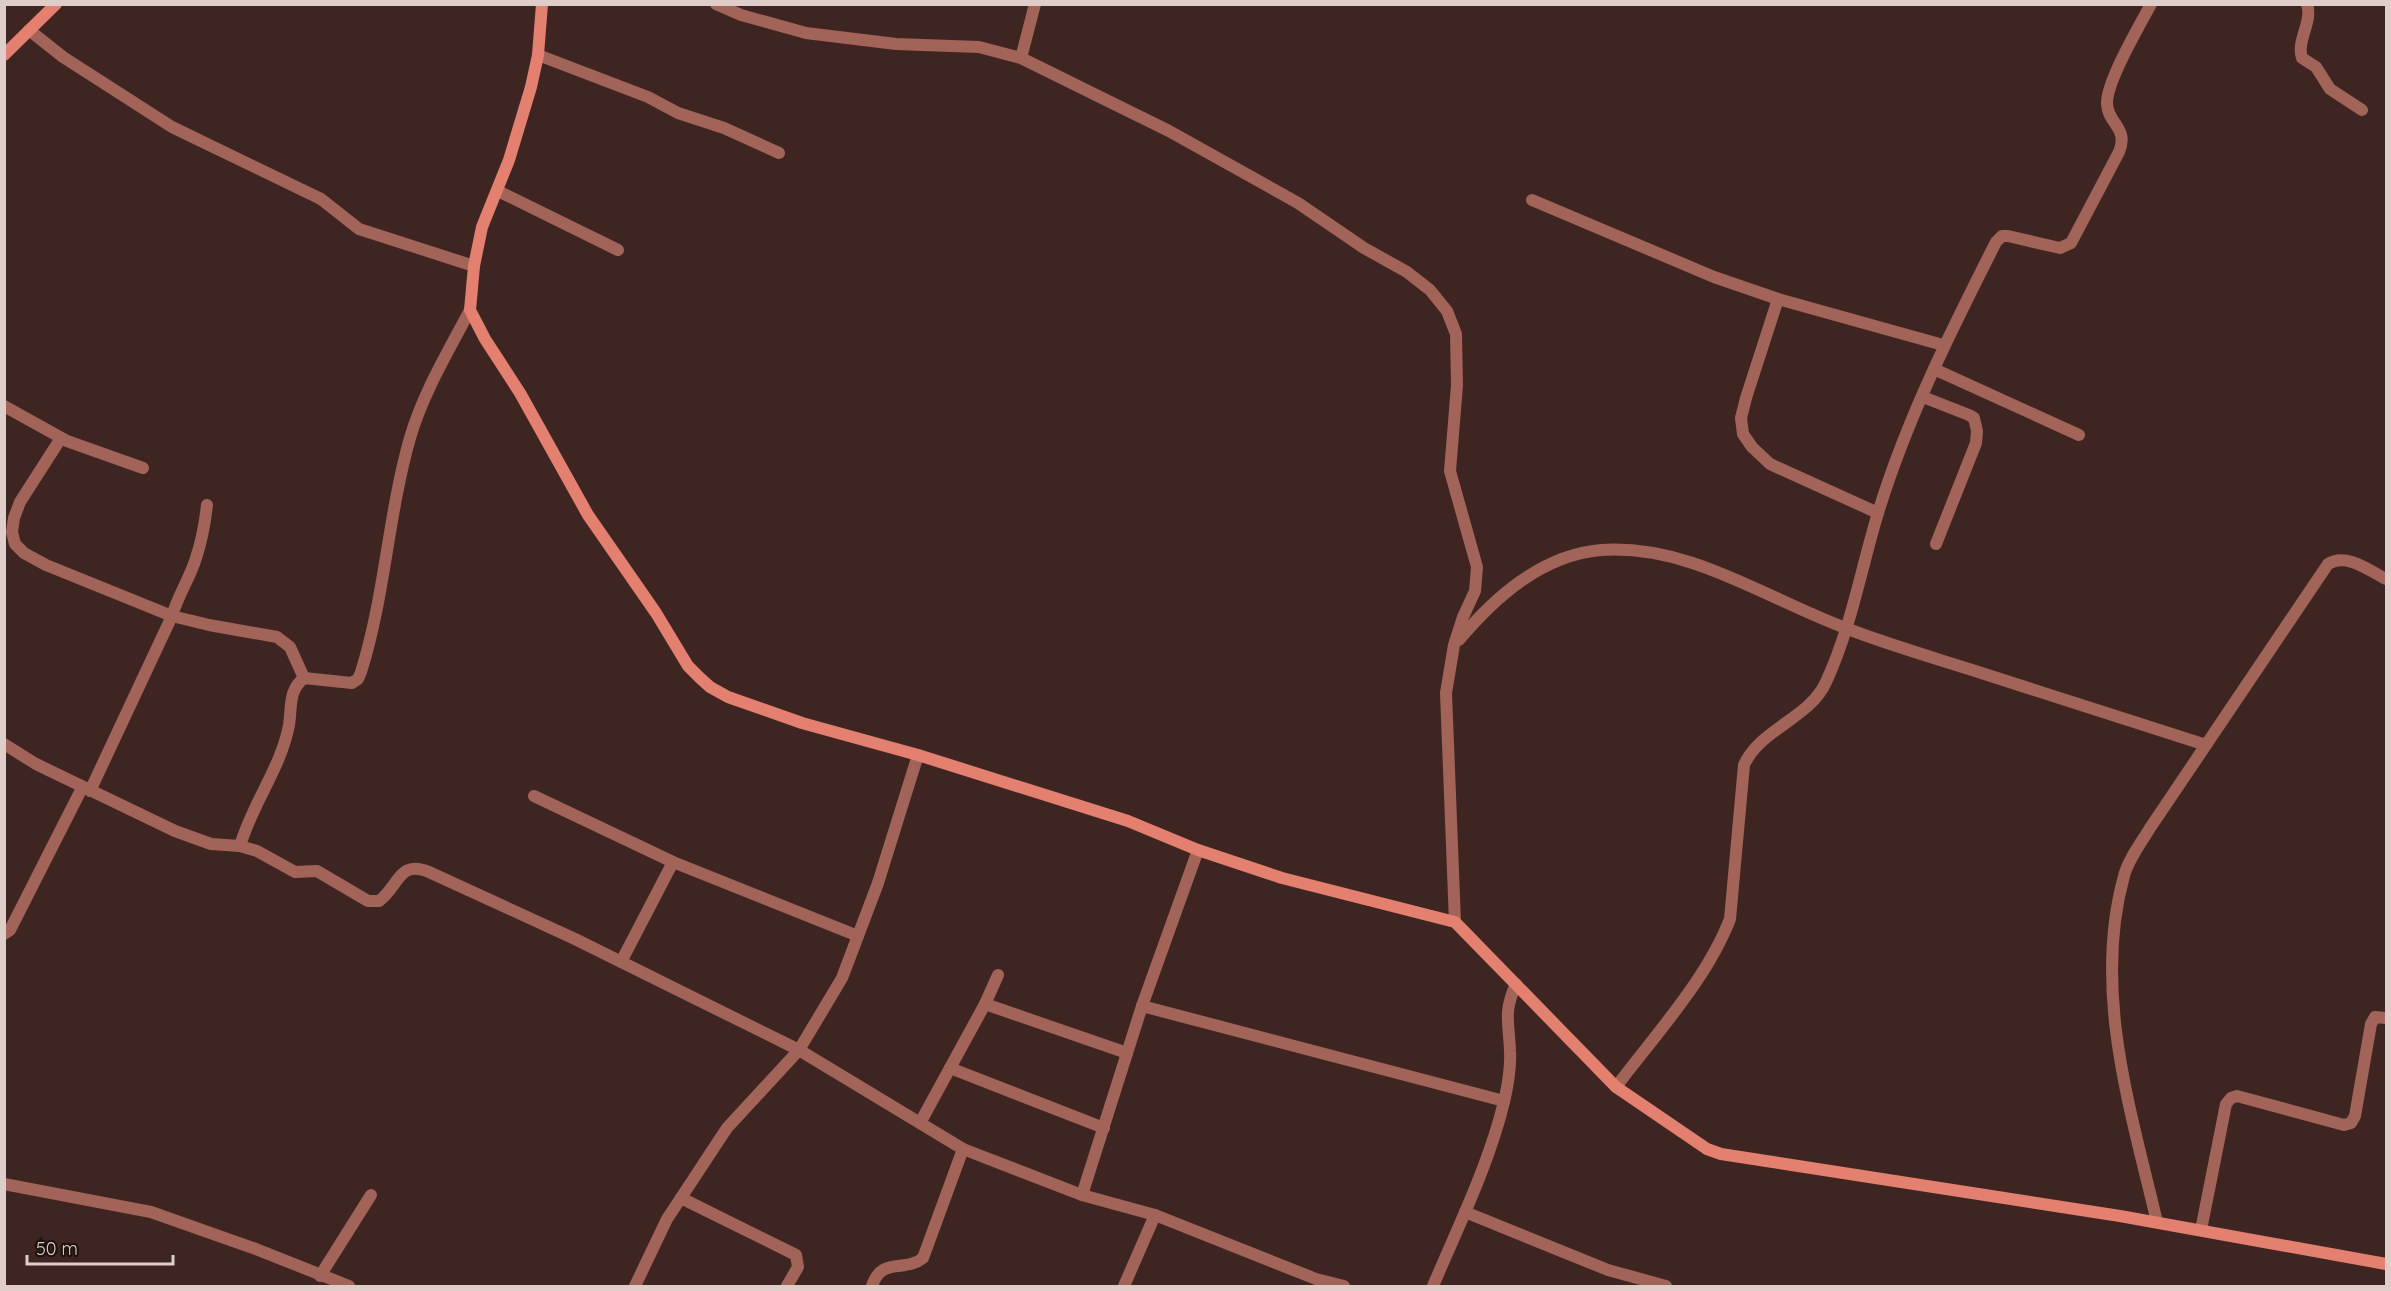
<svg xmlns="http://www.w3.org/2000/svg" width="2391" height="1291" font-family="Quicksand,sans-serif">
<rect width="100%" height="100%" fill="#3f2521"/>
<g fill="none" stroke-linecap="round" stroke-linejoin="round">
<g stroke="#a26358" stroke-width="12">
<path d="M716 4 741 15 806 33 896 44 979 47 1021 58 1169 131 1298 203 1364 248 1407 272 1430 290 1447 311 1456 334 1457 385 1450 471 1477 567 1475 591 1463 617 1454 645 1446 693 1455 922"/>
<path d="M2307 4C2313 22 2296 41 2302 58L2316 67 2330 89 2362 110"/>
<path d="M29 30 63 57 172 127 321 199 359 229 474 266"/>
<path d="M538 55 648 97 678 113 724 128 779 153"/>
<path d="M1021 58 1035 4"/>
<path d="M498 191 618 250"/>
<path d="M1532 200 1714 277 1778 299 1943 345"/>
<path d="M1778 299 1746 398 1741 418 1743 434 1752 447 1770 464 1878 513"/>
<path d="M1934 369 2079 435"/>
<path d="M1923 397 1969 415 1974 418 1977 431 1976 443 1936 544"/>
<path d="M4 406 67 441 143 468"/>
<path d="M61 438 20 502 14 518 12 532 15 544 24 553 46 565 172 616 90 791"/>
<path d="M207 505C205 523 202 540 196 558 190 578 178 595 172 616L209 625 277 637 290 647 304 678"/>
<path d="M1459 640C1495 597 1542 555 1601 550 1691 544 1766 599 1848 629 1887 644 1928 656 1969 669 2048 694 2127 720 2206 745"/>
<path d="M4 744 36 764 175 831 211 844 240 846 257 851 295 872 317 871 368 901H379C399 887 398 859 429 872L575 939 799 1050 963 1149 1082 1195 1142 1006 1198 850"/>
<path d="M534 796 673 862 858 936"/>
<path d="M240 846C252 804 281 768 289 725 292 706 288 691 304 678L352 683 358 679 361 672C385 596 388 515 410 438 423 393 448 352 470 310"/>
<path d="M4 934 10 930 82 788"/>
<path d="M621 962 673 862"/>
<path d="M985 1004 1127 1053"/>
<path d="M1142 1006 1504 1101"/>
<path d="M950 1068 1104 1128"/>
<path d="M1616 1087C1655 1035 1707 979 1730 919L1744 765C1760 729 1810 718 1826 682 1851 628 1861 569 1878 513 1907 418 1952 329 1996 242L2002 236H2008L2060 248 2071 243 2119 152C2129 128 2108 124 2107 104 2106 82 2140 25 2151 4"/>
<path d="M920 1123 985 1004 998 975"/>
<path d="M4 1184 151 1212 256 1249 349 1286"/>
<path d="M1082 1195 1155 1215 1316 1279 1344 1286"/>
<path d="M681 1198 796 1255 798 1267 787 1286"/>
<path d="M1465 1212 1608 1270 1666 1286"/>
<path d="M2157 1222C2131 1111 2092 991 2124 876 2128 860 2141 843 2150 828L2328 564C2346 552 2370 571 2386 579"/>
<path d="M2201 1230 2226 1104 2231 1098 2237 1096 2344 1125 2351 1123 2355 1116 2371 1024 2375 1017 2386 1018"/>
<path d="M320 1276 371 1195"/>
<path d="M635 1286 667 1219 727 1128 799 1050 842 978 878 883 918 755"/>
<path d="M872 1286C882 1256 905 1273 923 1258L963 1149"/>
<path d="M1124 1286 1155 1215"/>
<path d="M1433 1286C1458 1227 1489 1164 1504 1102 1508 1085 1511 1068 1510 1051 1509 1022 1503 1013 1516 984"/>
</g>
<g stroke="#e3806f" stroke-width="12">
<path d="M542 4 538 55 531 87 509 160 482 227 474 266 470 310 485 339 520 393 588 515 656 613 688 666 699 677 710 687 728 697 802 723 918 755 1128 821 1198 850 1282 878 1455 922 1616 1087 1707 1149 1721 1154 2120 1216 2386 1264"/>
<path d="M4 55 56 4"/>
</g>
</g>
<rect width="2391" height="1291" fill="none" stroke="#dfcdca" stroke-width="12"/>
<path d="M27 1255v9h146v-9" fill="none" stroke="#dfcdca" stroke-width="3"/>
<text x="36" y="1255" font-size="18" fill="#dfcdca" stroke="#1e1210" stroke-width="4.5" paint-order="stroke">50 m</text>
</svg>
